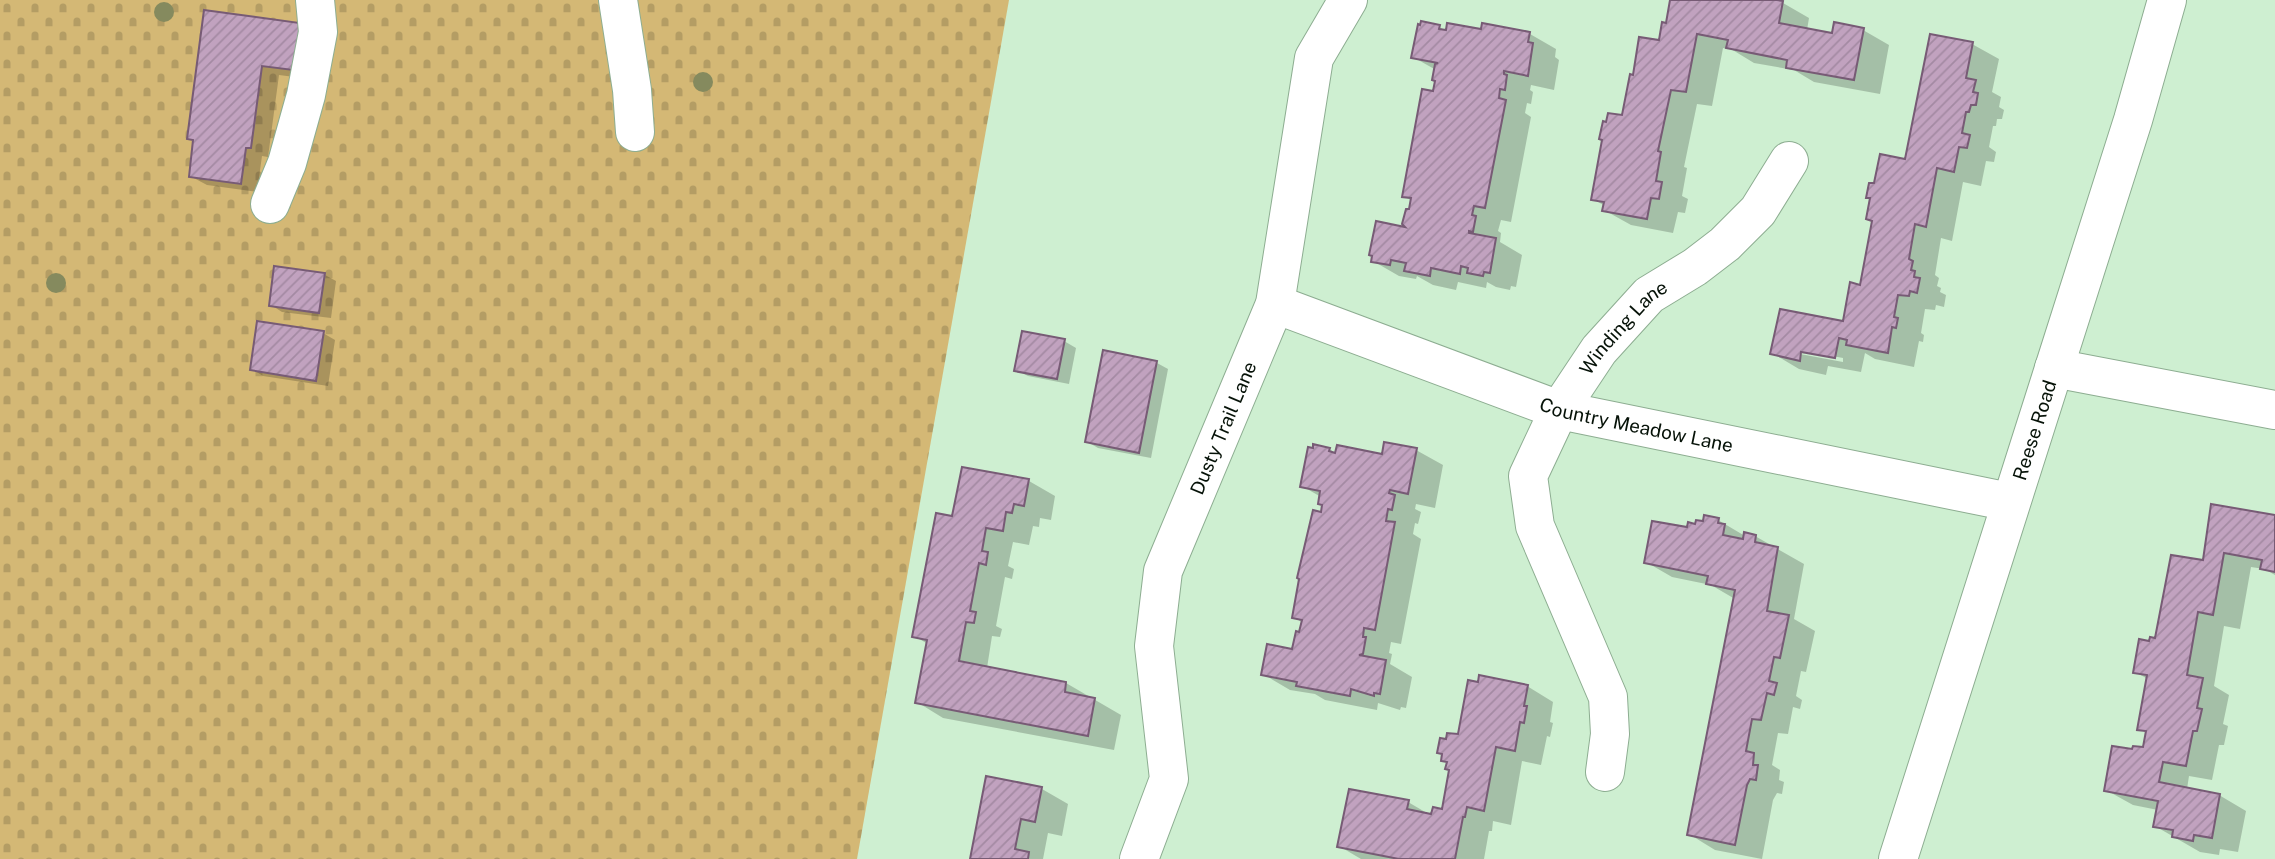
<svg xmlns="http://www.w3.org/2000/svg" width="2275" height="859" font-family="'Public Sans',sans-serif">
<defs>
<pattern id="cemetery-stones" width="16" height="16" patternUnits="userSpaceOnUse" patternTransform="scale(1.75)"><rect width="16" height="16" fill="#d4b875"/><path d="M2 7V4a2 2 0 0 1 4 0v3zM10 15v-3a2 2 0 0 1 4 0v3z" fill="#b49d64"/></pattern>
<pattern id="building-hatch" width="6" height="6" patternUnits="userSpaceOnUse" patternTransform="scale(1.75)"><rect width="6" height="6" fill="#c1a2bf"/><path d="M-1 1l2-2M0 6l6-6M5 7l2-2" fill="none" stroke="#a48aa3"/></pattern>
</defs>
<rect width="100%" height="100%" fill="#ceefd1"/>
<path fill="url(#cemetery-stones)" d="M0 0H1009L857 859H0Z"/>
<g fill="#0003" fill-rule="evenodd">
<path d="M1672 0H1767L1783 3 1809 18 1807 30 1833 35 1863 30 1889 45 1880 94 1814 82 1794 70 1754 63 1731 49 1723 48 1712 106 1697 104 1684 167 1687 168 1682 196 1688 199 1685 213 1678 212 1673 233 1631 225 1604 210 1605 206 1593 199 1623 117 1634 77 1660 42 1667 25Z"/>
<path d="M205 12 318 80 279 75 268 157 262 156 257 192 207 185 190 176 195 141 189 138Z"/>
<path d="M1439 27 1447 31 1530 34 1556 49 1555 57 1559 60 1554 90 1531 85 1530 90 1533 92 1531 104 1527 103 1525 113 1531 117 1511 222 1501 220 1498 231 1501 233 1500 242 1522 255 1516 287 1511 286 1510 290 1496 287 1487 282 1486 288 1458 282 1456 290 1433 285 1417 276 1416 279 1399 276 1373 261 1411 230 1413 201 1403 196 1437 81 1436 70 1413 57Z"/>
<path d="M1972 44 1999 59 1992 92 2001 97 1999 107 2004 110 2002 119H1997L1996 126H1993L1989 147 1996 152 1994 162 1986 161 1981 186 1963 182 1952 241 1941 238 1935 275 1939 278 1937 286 1941 288 1940 292 1946 295 1944 307 1936 305 1935 310 1925 309 1921 333 1924 335 1923 342 1919 341 1914 367 1875 359 1865 353 1861 372 1828 366 1826 375 1799 369 1772 353 1844 323 1861 287 1874 221 1876 185 1907 161ZM1800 350 1843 358V362L1800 354Z"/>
<path d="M325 275 336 281 331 318 282 312 271 305Z"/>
<path d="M323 333 335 340 328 386 263 376 252 369Z"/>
<path d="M1064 341 1076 348 1069 384 1028 376 1016 370Z"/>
<path d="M1157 363 1168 369 1151 458 1098 448 1086 441Z"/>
<path d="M1329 449 1337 454 1384 456 1416 450 1443 465 1435 508 1416 504 1415 509 1421 512 1418 524 1415 523 1413 534 1421 539 1401 644 1391 642 1389 653 1392 654 1390 664 1412 677 1406 708 1401 707 1400 710 1378 703 1377 710 1325 700 1315 694 1290 690 1263 674 1294 652 1301 635 1303 623 1294 617 1324 505 1321 497 1302 486Z"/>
<path d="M1029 481 1055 496 1051 520 1040 518 1039 527 1033 526 1029 545 1013 542 1008 566 1014 569 1012 579 1005 577 996 626 1002 629 1000 637 992 636 987 668 1066 683 1121 715 1114 750 943 718 917 702 928 644 914 636 953 518Z"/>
<path d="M2275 517V575L2264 569 2251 567 2240 629 2224 626 2214 686 2229 695 2223 724 2228 726 2224 745H2219L2212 780 2189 776 2187 789 2219 795 2246 811 2238 852 2220 849 2219 855 2200 852 2155 826 2158 810 2133 805 2106 790 2133 751 2145 749 2147 733 2139 729 2148 679 2135 672 2151 643 2157 640 2204 562Z"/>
<path d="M1718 520 1745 536H1755L1804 564 1794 619 1815 631 1806 672 1801 671 1796 696 1802 700 1800 709 1793 707 1788 734 1778 733 1772 765 1780 770 1779 780 1784 782 1782 794 1777 793 1773 800 1762 859 1715 850 1689 834 1735 599 1711 585 1672 577 1646 562 1688 529Z"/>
<path d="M1527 686 1553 702 1550 722 1553 723 1550 737 1547 736 1541 765 1522 761 1511 825 1493 821 1492 831H1489L1484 859H1361L1339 846 1408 802 1432 816 1443 811 1451 770 1448 763 1443 760 1459 736Z"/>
<path d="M1042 789 1068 804 1062 836 1048 833 1043 859H972Z"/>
</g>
<g fill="url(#building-hatch)" stroke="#775b75" stroke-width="2">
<path d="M1670 0H1777L1783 1 1779 23 1832 33 1834 22 1864 28 1854 80 1786 68 1787 60 1726 48 1728 40 1697 34 1686 92 1671 90 1658 151 1661 152 1656 181 1662 182 1659 199 1651 198 1647 219 1602 211 1604 202 1591 200 1602 140 1599 139 1603 121 1606 122 1608 113 1622 115 1630 74 1633 75 1639 37 1659 40 1662 22 1666 23Z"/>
<path d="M204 10 307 24 301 71 262 66 251 148H246L241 184 189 177 193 140 187 139Z"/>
<path d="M1421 21 1440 25 1439 29 1446 30 1447 23 1481 29 1482 23 1530 32 1528 42 1533 43 1528 76 1504 71V74L1507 75 1505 90 1500 89 1499 98 1506 100 1485 208 1474 206 1472 215 1476 216 1473 232 1469 231V233L1496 238 1490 273 1484 272 1483 276 1467 273 1468 268 1461 266 1460 274 1431 268 1430 276 1404 271 1406 263 1391 260 1390 265 1371 262 1372 256 1369 255 1376 221 1405 227 1402 224 1406 209H1409L1411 198 1402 197 1422 89 1433 91 1435 81 1432 80 1435 64 1438 63 1411 58 1418 24 1420 25Z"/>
<path d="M1930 34 1973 42 1966 78 1976 80 1973 92 1978 93 1976 105H1971L1969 112H1966L1962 133 1970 135 1967 148 1959 147 1954 172 1937 168 1926 227 1915 224 1909 259 1913 261 1911 270 1915 271 1914 277 1920 278 1917 293 1910 291 1909 296 1898 295 1894 317 1898 318 1896 328 1892 327 1888 353 1846 345 1847 340 1839 338 1835 358 1801 352 1800 361 1770 354 1780 309 1843 321 1850 282 1860 285 1872 221 1866 219 1870 198H1866L1869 183H1874L1880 154 1905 159Z"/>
<path d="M274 266 325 273 319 313 269 306Z"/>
<path d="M257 321 324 331 316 381 250 370Z"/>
<path d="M1022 331 1065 339 1057 379 1014 371Z"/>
<path d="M1103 350 1157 361 1139 453 1085 442Z"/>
<path d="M1384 442 1417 448 1408 494 1390 490 1389 493 1395 495 1392 510 1388 509 1386 521 1395 522 1375 630 1364 628 1363 637H1366L1363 654 1359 655 1386 660 1380 694 1374 693V696L1351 689 1350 696 1296 686 1297 682 1261 675 1267 644 1292 649 1296 631 1299 632 1302 620 1292 618 1299 579 1297 578 1313 510 1321 512 1322 505 1318 504 1320 491 1300 487 1308 447 1313 448V444L1330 448 1329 451 1335 453 1337 445 1382 454Z"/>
<path d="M962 467 1029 479 1024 506 1014 504 1012 513 1006 512 1003 531 986 528 982 551 988 552 986 565 979 563 970 611 976 612 974 623 966 622 959 661 1066 682 1065 692 1095 698 1088 736 915 703 927 640 912 637 936 513 952 516Z"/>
<path d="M2211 504 2275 515V572L2260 569 2262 560 2224 553 2213 615 2198 612 2187 675 2203 678 2197 708 2202 709 2197 731H2193L2186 766 2163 762 2159 782 2220 794 2212 838 2194 835 2193 841 2172 837 2173 830 2153 827 2158 801 2104 791 2112 746 2132 749 2133 746 2143 747 2146 731 2137 730 2147 675 2133 673 2139 639 2149 641 2150 637 2155 638 2171 555 2203 560Z"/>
<path d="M1704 515 1719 518 1718 523 1725 524 1723 535 1743 539 1744 532 1756 535 1755 542 1778 547 1767 611 1789 615 1780 658 1774 657 1769 681 1777 683 1774 695 1767 693 1761 720 1752 719 1746 751 1754 753 1753 765H1758L1756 780 1750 779 1747 785 1735 845 1687 835 1735 590 1706 584 1708 576 1644 563 1652 521 1687 527 1688 522 1695 524 1696 520 1703 521Z"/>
<path d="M1479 675 1528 685 1524 706H1527L1524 723 1520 722 1515 751 1496 747 1484 811 1467 807 1465 817H1463L1455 859H1399L1337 847 1349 789 1409 800 1407 809 1431 814 1433 807 1442 809 1449 770 1445 769 1447 762 1441 761 1442 754 1437 753 1440 738 1446 739 1447 733 1458 734 1468 680 1478 682Z"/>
<path d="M986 776 1042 787 1035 822 1021 819 1015 849 1029 852 1028 859H970Z"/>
</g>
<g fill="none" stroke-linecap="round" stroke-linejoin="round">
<g stroke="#8dad91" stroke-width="40">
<g id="minor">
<path d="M618 0 632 90 635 132"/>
<path d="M270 204 287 163 306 95 318 32 315 0"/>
<path id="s1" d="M1275 304 1559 410 2010 502"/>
<path d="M2054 368 2275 410"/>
<path id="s2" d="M1605 772 1610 734 1608 697 1535 526 1528 476 1559 410 1599 350 1649 295 1695 267 1725 244 1758 211 1789 161"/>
<path id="s3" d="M1139 859 1169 779 1154 646 1163 571 1275 304 1314 58 1348 0"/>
</g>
</g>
<g stroke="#8dad91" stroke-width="40">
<g id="major">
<path id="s4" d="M1898 859 2133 120 2167 0"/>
</g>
</g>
<use href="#minor" stroke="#fff" stroke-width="38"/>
<use href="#major" stroke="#fff" stroke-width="38"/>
</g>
<g fill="#858a5e">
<circle cx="164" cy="12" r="10"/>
<circle cx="703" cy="82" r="10"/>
<circle cx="56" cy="283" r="10"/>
</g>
<g text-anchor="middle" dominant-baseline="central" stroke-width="5" stroke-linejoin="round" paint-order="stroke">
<g font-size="19" fill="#061208" stroke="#ceefd1">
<text stroke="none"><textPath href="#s2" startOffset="490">Winding Lane</textPath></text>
<text stroke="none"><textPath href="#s1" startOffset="382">Country Meadow Lane</textPath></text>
<text stroke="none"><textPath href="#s3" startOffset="450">Dusty Trail Lane</textPath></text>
<text stroke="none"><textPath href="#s4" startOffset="450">Reese Road</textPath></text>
</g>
</g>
</svg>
